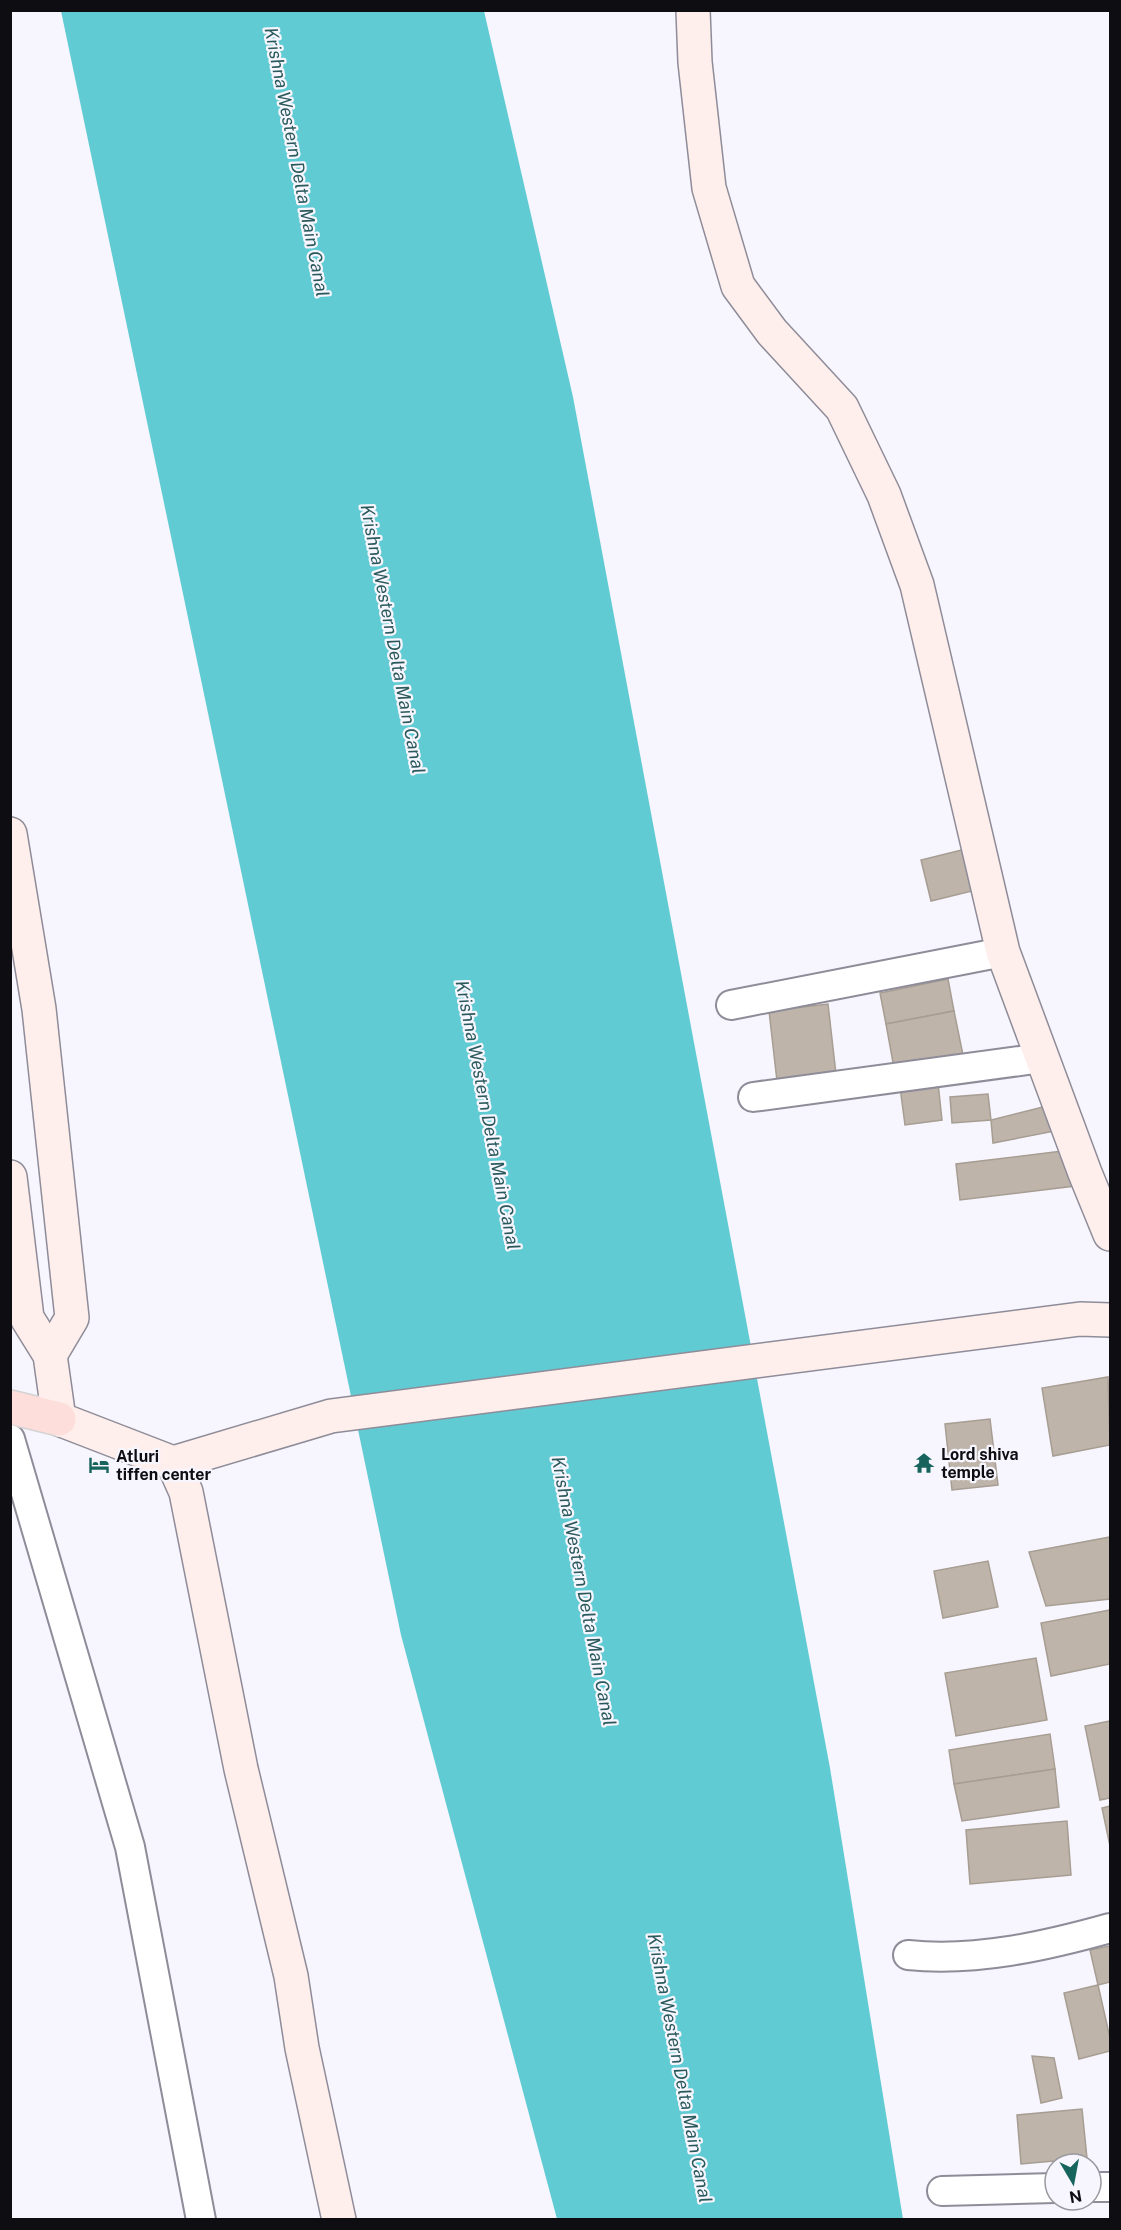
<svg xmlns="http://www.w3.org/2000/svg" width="1121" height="2230" font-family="'Public Sans',sans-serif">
<rect width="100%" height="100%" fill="#f7f6fe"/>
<path fill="#61cbd3" d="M61 11H484L573 397 830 1768 903 2219H557L401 1635Z"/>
<g fill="#beb4aa" stroke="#a79d93" stroke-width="1.5">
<path d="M966 849 976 890 931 901 921 860Z"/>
<path d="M948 979 954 1011 886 1024 880 993Z"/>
<path d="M828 1004 836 1074 777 1081 769 1011Z"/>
<path d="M954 1011 963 1055 894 1068 886 1024Z"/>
<path d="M938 1083 942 1120 905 1125 900 1087Z"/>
<path d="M988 1094 991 1120 952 1123 950 1097Z"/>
<path d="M1051 1105 1055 1131 993 1143 991 1120Z"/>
<path d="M1062 1151 1075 1186 960 1200 956 1164Z"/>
<path d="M1108 1377 1110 1445 1053 1456 1042 1388Z"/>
<path d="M990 1419 998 1485 952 1490 945 1424Z"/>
<path d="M1110 1537V1599L1046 1606 1029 1552Z"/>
<path d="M988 1561 998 1607 943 1618 934 1571Z"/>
<path d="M1110 1610V1664L1051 1676 1041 1623Z"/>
<path d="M1036 1658 1047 1720 956 1736 945 1673Z"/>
<path d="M1110 1721V1798L1100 1800 1085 1726Z"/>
<path d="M1050 1734 1055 1769 954 1784 949 1750Z"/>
<path d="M1055 1769 1059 1807 962 1821 954 1784Z"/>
<path d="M1110 1806V1846L1102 1808Z"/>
<path d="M1067 1821 1071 1875 970 1884 966 1830Z"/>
<path d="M1110 1946V1982L1098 1985 1090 1950Z"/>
<path d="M1098 1985 1110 2038V2051L1079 2059 1064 1993Z"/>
<path d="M1032 2056 1054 2058 1062 2098 1041 2103Z"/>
<path d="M1082 2109 1087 2158 1021 2164 1017 2115Z"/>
</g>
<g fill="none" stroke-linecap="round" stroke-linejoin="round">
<g stroke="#8e8c98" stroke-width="32">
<g id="street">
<path d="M731 1005 1003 952"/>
<path d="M753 1097 1042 1058"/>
<path d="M10 1439 130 1847 201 2220"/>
<path d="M908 1955C975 1962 1046 1946 1110 1928"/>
<path d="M1091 2187H1110"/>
<path d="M942 2191 1055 2188"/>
</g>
</g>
<g stroke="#8e8c98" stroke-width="36">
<g id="secondary">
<path d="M693 10 695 62 709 188 738 286 772 332 842 408 884 495 917 585 1003 952 1085 1173 1110 1234"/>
<path d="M10 834 39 1009 72 1318 50 1355"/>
<path d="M10 1177 27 1318 50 1355 59 1419 173 1463 186 1492 241 1769 291 1976 302 2048 339 2220"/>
<path d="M173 1463 331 1416 1080 1319 1110 1320"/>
</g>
</g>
<g stroke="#d4d3d4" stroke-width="36">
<path id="primary" d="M10 1407 59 1419"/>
</g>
<use href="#street" stroke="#fff" stroke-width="28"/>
<use href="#secondary" stroke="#feeeec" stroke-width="33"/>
<use href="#primary" stroke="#fddeda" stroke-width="33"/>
</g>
<defs>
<g id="temple-bare" transform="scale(1.62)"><path d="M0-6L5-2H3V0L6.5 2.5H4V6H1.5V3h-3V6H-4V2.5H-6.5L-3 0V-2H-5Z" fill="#17645d" stroke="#f7f6fe" stroke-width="2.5" paint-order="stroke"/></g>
<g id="hotel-bare" transform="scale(1.62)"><path d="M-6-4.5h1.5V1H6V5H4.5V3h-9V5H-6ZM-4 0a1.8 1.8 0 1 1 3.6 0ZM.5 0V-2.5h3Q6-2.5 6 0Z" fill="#17645d" stroke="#f7f6fe" stroke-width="2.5" paint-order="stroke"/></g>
</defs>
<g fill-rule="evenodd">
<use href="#temple-bare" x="924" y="1463"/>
<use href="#hotel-bare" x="99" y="1465"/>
</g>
<g text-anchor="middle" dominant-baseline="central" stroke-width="4.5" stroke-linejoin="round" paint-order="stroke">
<g font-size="16" font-weight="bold" fill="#0e0d12" stroke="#f7f6fe" text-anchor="start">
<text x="941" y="1454">Lord shiva<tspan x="941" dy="18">temple</tspan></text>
<text x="116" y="1456">Atluri<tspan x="116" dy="18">tiffen center</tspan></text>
</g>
<g font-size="18" font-style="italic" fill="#2a595c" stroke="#f7f6fe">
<text transform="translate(297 162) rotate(79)">Krishna Western Delta Main Canal</text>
<text transform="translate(393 639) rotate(79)">Krishna Western Delta Main Canal</text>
<text transform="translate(488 1115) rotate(79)">Krishna Western Delta Main Canal</text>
<text transform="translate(584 1591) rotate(79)">Krishna Western Delta Main Canal</text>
<text transform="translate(680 2068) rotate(79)">Krishna Western Delta Main Canal</text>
</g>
</g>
<rect width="1121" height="2230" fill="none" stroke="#0e0d12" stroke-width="24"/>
<g transform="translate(1073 2182) rotate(170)"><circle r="28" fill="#f7f6fe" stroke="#9a99a0" stroke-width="1.5"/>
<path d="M0-4.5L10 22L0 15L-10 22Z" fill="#17645d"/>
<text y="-9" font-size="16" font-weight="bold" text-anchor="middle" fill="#0e0d12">N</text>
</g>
</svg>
